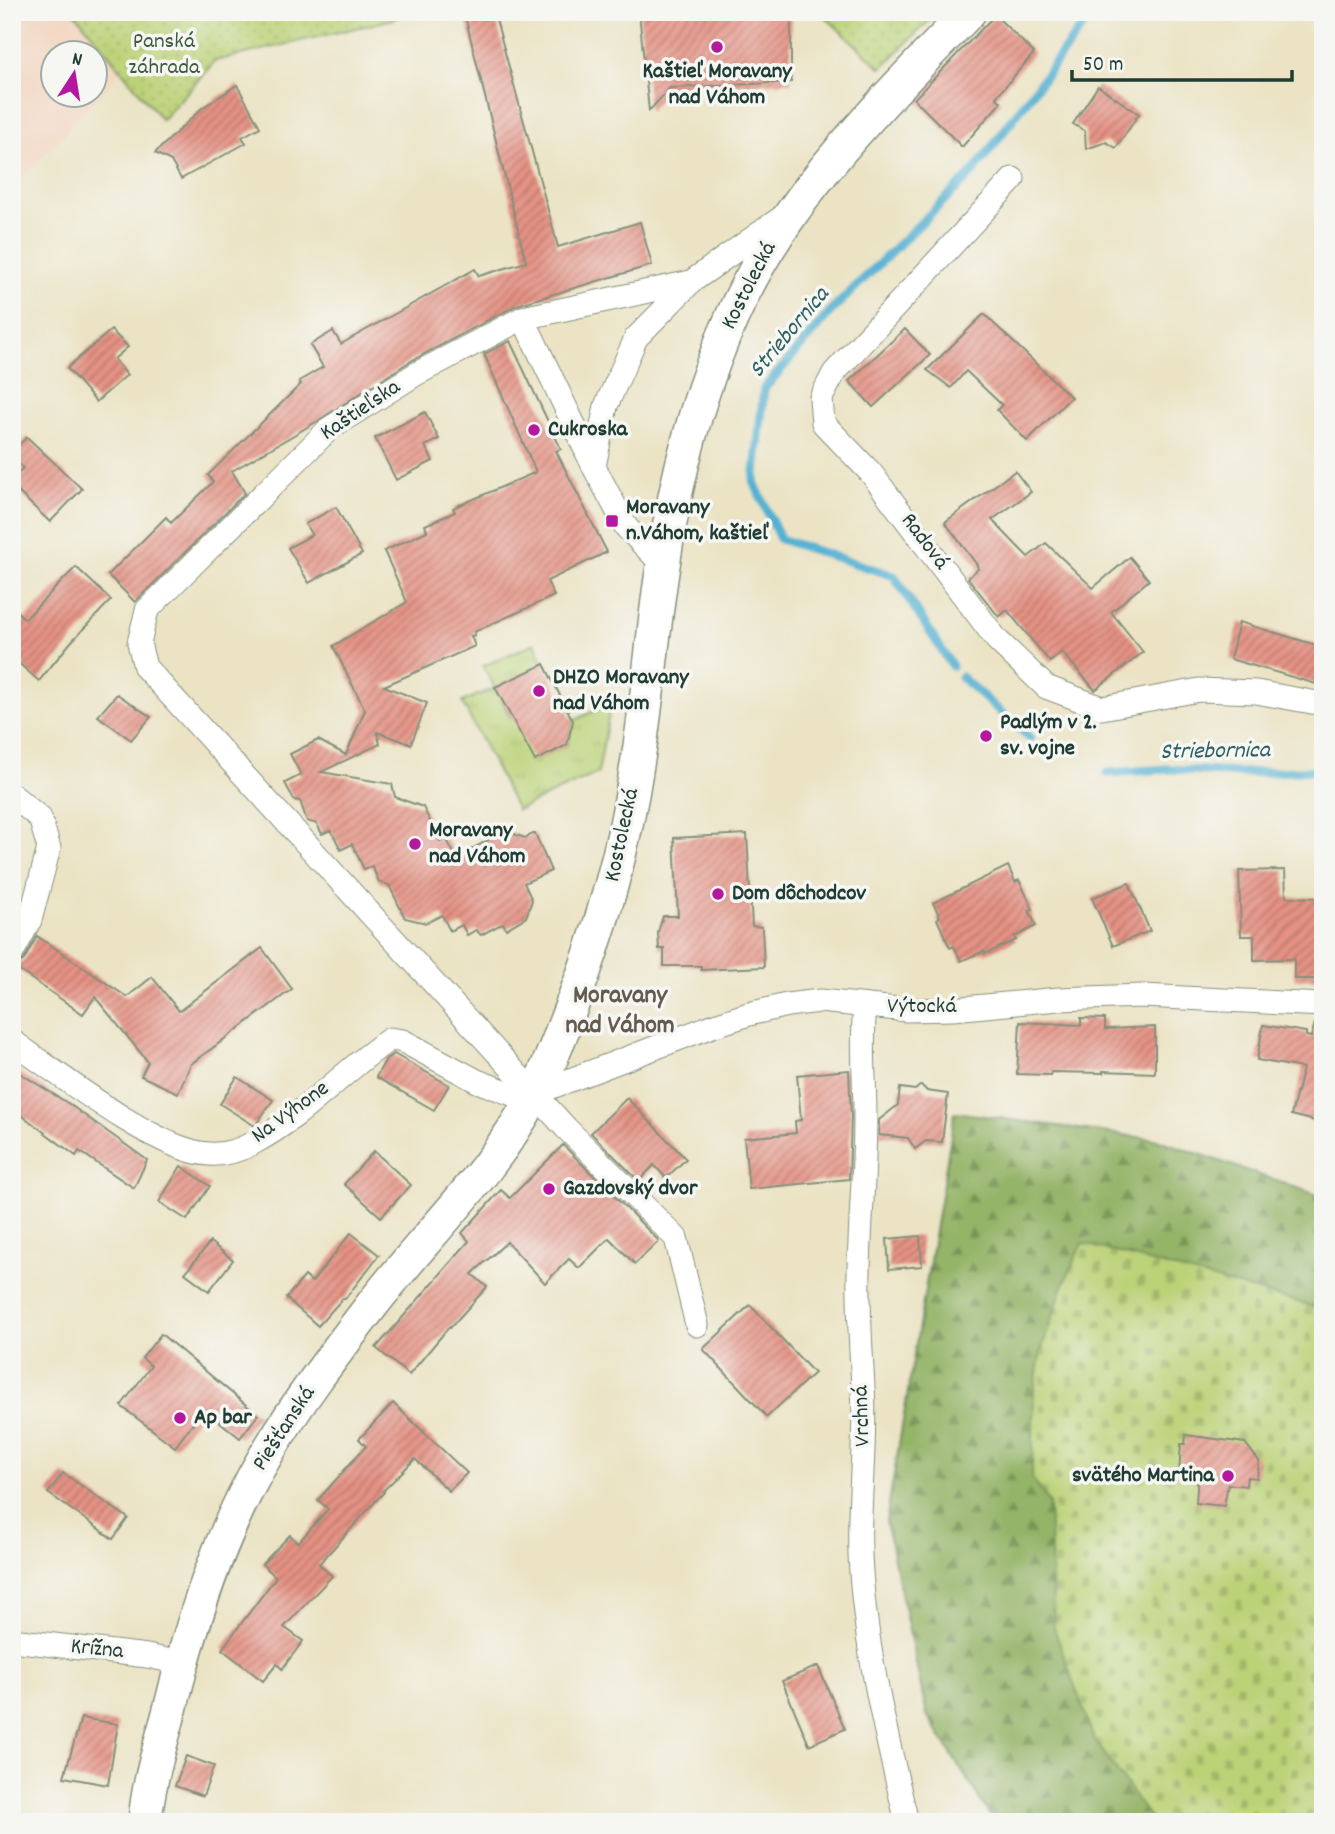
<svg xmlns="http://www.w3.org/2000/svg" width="1335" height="1834" font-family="Dekko,sans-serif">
<defs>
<pattern id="grass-tufts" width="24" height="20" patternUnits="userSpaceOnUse" patternTransform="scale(1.75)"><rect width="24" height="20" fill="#bbd277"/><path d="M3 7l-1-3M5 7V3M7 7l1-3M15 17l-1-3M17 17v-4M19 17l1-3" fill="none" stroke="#a0b568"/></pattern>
<pattern id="forest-firs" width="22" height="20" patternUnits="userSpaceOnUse" patternTransform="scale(1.75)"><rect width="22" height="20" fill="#94b468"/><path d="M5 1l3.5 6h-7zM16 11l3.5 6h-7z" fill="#789456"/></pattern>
<pattern id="cemetery-stones" width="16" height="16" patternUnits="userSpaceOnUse" patternTransform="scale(1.75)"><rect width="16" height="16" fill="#bbd277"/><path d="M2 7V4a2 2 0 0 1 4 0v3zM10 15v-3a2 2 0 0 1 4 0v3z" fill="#a0b568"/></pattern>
<pattern id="park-dots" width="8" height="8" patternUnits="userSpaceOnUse" patternTransform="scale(1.75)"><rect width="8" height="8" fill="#bbd277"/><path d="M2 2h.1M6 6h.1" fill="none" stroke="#a0b568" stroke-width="1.8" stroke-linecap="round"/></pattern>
<pattern id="building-hatch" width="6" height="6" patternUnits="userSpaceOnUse" patternTransform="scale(1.75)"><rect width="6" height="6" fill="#e59284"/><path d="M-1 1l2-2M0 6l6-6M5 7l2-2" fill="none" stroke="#b9786d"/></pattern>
</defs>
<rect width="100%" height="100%" fill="#f6f6f2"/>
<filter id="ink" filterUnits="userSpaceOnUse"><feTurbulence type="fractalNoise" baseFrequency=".0143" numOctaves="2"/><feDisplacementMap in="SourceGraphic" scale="14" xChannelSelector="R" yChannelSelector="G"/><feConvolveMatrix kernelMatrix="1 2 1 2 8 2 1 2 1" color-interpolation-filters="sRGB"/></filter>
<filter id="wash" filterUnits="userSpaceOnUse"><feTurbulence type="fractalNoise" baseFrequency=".00686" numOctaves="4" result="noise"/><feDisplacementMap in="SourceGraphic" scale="28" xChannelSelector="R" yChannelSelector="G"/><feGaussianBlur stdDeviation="1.57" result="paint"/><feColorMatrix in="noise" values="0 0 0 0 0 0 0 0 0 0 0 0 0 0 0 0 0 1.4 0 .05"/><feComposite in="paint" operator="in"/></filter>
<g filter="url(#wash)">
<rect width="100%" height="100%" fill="#ebe3c4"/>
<path fill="#f3d4bf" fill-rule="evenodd" d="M12 12H74L122 71 12 189ZM52 52H94V94H52Z"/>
<path fill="url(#grass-tufts)" stroke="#6d8856" stroke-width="2" d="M535 643 544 664 496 688 510 718 519 715 535 760 567 745 573 721 611 703 598 773 517 810 462 702 495 688 483 666Z"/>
<path fill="url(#forest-firs)" stroke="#5a784e" stroke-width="2" d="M955 1112 1159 1140 1323 1197V1822H994L927 1715 886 1522Z"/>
<path fill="url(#cemetery-stones)" stroke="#6d8856" stroke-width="2" d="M1082 1243 1323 1309V1822H1153L1094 1739 1054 1628 1049 1503 1032 1478 1034 1389 1041 1351 1062 1288Z"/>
<g fill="url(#park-dots)" stroke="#6d8856" stroke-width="2">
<path d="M74 12H410L390 20 215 61 162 120Z"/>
<path d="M820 12H938L881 68Z"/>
</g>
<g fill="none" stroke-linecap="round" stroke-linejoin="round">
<g stroke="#54b1d2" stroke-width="9">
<path d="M952 666 894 576 780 539 754 482 764 389 831 311 974 171 1093 12"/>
<path d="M961 677 1030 738"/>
<path d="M1107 773 1168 769 1241 773 1323 770"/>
</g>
</g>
<g id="blocks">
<g fill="url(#building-hatch)">
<path d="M464 12H494L558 247 640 222 652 265 517 305 409 362 316 422 232 471 245 493 135 602 108 575 166 517 171 523 213 482 208 475 301 384 299 381 323 367 310 345 333 331 341 344 475 269 479 276 526 262Z"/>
<path d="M639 12H791V82L670 88 649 111Z"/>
<path d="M995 15 1034 53 996 97 1001 102 962 147 914 99Z"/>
<path d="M237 85 260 127 242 137 246 143 181 179 171 161 155 153 202 108Z"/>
<path d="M1098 86 1139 114 1116 148 1106 142 1086 149 1085 131 1073 124Z"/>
<path d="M984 314 1071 397 1027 441 997 410 1002 405 966 371 951 388 927 370Z"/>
<path d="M905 329 930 355 873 407 849 381Z"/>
<path d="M111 330 128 347 114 359 127 375 96 402 67 368Z"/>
<path d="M510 341 561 449 556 451 607 552 547 581 554 596 474 632 475 635 471 636 475 646 384 686 427 703 411 744 377 732 380 744 321 772 392 784 395 797 423 807 440 841 446 838 456 857 506 831 525 838 535 833 551 871 524 883 532 900 526 917 506 929 503 923 481 935 476 930 467 935 462 925 450 931 442 915 426 923 405 918 389 885 379 882 372 866 364 869 352 844 341 850 331 830 322 834 317 824 307 821 300 801 294 800 285 783 301 775 290 754 318 740 346 755 365 710 333 646 407 602 384 551 427 531 425 525 455 512 453 508 536 472 484 354Z"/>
<path d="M425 412 439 439 425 446 433 461 396 480 375 438Z"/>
<path d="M27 437 82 489 50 522 12 486V479L23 468 12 457V452Z"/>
<path d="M1015 471 1031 492 992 520 1028 557 1046 543 1093 588 1130 557 1149 580 1111 612 1143 652 1095 690 1062 652 1050 662 1007 610 999 617 968 578 978 569 977 565 945 522Z"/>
<path d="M336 507 362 554 309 583 288 548 312 535 305 524Z"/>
<path d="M76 567 111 600 71 642 39 681 12 657V607L25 619Z"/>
<path d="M1239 622 1323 647V686L1230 659Z"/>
<path d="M544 664 573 721 567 745 535 761 495 687Z"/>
<path d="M117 694 151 717 131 740 98 716Z"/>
<path d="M747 834 752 926 762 927 764 967 701 970V966H664V949H659L658 932 663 916H678L674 838Z"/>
<path d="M1008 866 1015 882 1019 880 1033 909 1029 910 1036 926 1014 937 1016 940 985 954 984 951 961 961 954 946 950 948 937 919 940 917 933 903Z"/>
<path d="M1285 870 1286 897 1322 898 1321 979H1294V959L1254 960V936H1241L1239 871Z"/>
<path d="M1129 883 1150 931 1113 946 1092 898Z"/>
<path d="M37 936 127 997 152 977 179 1011 262 948 292 989 191 1064 178 1093 141 1076 148 1062 95 997 83 1014 14 967 24 960Z"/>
<path d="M1081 1018 1105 1019V1029L1155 1027V1073L1103 1071V1073L1051 1072 1050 1075 1017 1074 1020 1022 1081 1025Z"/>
<path d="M1315 1023 1323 1024V1123L1291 1115 1303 1068 1257 1060 1263 1025 1306 1032V1036L1311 1037Z"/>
<path d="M394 1054 449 1085 434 1110 376 1077 386 1059Z"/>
<path d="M12 1068 69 1104 147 1160 134 1188 79 1151 76 1156 12 1108Z"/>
<path d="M849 1070 851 1117 849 1179 749 1189 744 1138 796 1133 795 1121 801 1120 797 1075Z"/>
<path d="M237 1077 273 1100 255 1126 220 1104Z"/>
<path d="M921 1085 927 1091 948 1094 942 1142 926 1141 915 1149 908 1138 879 1135V1120L898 1105 900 1088 915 1090Z"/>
<path d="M627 1098 686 1159 666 1178 654 1165 639 1181 591 1133Z"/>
<path d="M563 1145 659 1241 635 1264 609 1238 579 1268 569 1259 545 1283 507 1242 472 1274 487 1287 450 1328 449 1327 409 1375 376 1348 469 1241 462 1233 501 1190 510 1198Z"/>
<path d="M374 1151 411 1185 381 1217 344 1184Z"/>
<path d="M181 1166 210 1186 187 1220 159 1202Z"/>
<path d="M351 1233 379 1255 345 1299 343 1298 318 1326 286 1298 305 1276 312 1282Z"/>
<path d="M920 1236 922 1266 889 1269 887 1239Z"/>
<path d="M210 1242 233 1260 209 1291 185 1273Z"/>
<path d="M750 1305 814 1373 767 1417 703 1349Z"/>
<path d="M161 1334 258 1415 240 1438 204 1409 175 1447 121 1406 151 1366 142 1358Z"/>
<path d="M393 1403 467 1473 449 1491 415 1459 383 1491 384 1492 319 1564 332 1576 284 1627 303 1641 282 1669 277 1664 263 1681 222 1649 276 1577 262 1564 290 1535 298 1543 328 1509 318 1500 366 1446 359 1439Z"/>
<path d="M1186 1435 1245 1443 1259 1461 1257 1478 1247 1477 1246 1486 1228 1484 1224 1506 1196 1503 1198 1475 1179 1474 1181 1444H1185Z"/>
<path d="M63 1473 128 1518 113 1539 48 1493Z"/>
<path d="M818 1666 845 1729 809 1745 782 1681Z"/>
<path d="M81 1718 118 1724 108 1785 64 1777Z"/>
<path d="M186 1756 214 1766 203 1796 175 1786Z"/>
</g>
</g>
</g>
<g filter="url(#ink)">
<use href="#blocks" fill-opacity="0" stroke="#85907c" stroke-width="2"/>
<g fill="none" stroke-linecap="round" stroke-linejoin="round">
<g stroke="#85907c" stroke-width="25">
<g id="minor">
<path d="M1013 179 834 373 821 398 823 423 871 473 997 640 1046 687 1102 708 1199 690 1256 692 1323 704"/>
<path d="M523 318 594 467"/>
<path d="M663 565 626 527 594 467 606 406 636 338 691 282"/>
<path d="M12 795 40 818 49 848 30 920 12 953"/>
<path d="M865 1006C861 1043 865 1080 865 1117 865 1168 860 1219 859 1271 858 1310 861 1348 863 1387 867 1449 856 1510 861 1572 867 1657 887 1739 907 1822"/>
<path d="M12 1041C56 1072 158 1152 209 1154 225 1155 241 1150 255 1142 304 1116 344 1070 390 1039L403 1041 477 1081 512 1094 536 1093 712 1026 749 1014 787 1005 820 1001 907 1010 953 1009 1059 999 1143 996 1323 1005"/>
<path d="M697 1325 676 1238 566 1128 145 667 139 643 147 610 330 428 416 374 523 318 691 282 781 218"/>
<path d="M12 1640 147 1656 181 1663"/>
</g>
</g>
<g stroke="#85907c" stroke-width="36">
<path id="secondary" d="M145 1822C148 1781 162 1741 172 1702 193 1617 221 1531 266 1455 297 1402 335 1353 372 1305 426 1235 493 1173 534 1095 549 1068 559 1039 570 1010 601 930 624 850 637 765 648 701 652 636 662 572 674 485 696 398 732 317 785 197 879 106 969 12"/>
</g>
<use href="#minor" stroke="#fff" stroke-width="23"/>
<use href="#secondary" stroke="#fff" stroke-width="33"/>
</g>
</g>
<g fill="#b5179e" stroke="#f6f6f2" stroke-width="2.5">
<circle cx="717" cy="47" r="7"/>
<circle cx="534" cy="430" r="7"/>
<rect x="605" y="514" width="14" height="14" rx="3.5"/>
<circle cx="539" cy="691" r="7"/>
<circle cx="986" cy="736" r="7"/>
<circle cx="415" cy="844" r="7"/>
<circle cx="718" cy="894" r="7"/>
<circle cx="549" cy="1189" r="7"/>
<circle cx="180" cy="1418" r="7"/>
<circle cx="1228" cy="1476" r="7"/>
</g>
<g text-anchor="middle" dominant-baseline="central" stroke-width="7" stroke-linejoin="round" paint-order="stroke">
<g font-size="23" fill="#3e5b41" stroke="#f6f6f2">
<text x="164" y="42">Panská<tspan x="164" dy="26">záhrada</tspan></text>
</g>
<g font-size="23" font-weight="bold" fill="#1f3d34" stroke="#f6f6f2" text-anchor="start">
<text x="717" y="72" text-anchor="middle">Kaštieľ Moravany<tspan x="717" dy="26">nad Váhom</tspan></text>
<text x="548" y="430">Cukroska</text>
<text x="626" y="508">Moravany<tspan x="626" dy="26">n.Váhom, kaštieľ</tspan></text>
<text x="553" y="678">DHZO Moravany<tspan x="553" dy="26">nad Váhom</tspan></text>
<text x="1000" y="723">Padlým v 2.<tspan x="1000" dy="26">sv. vojne</tspan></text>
<text x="429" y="831">Moravany<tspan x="429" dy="26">nad Váhom</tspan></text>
<text x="732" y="894">Dom dôchodcov</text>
<text x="563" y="1189">Gazdovský dvor</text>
<text x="194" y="1418">Ap bar</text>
<text x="1214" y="1476" text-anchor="end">svätého Martina</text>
</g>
<g font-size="23" fill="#1f3d34" stroke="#f6f6f2">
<text transform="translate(750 286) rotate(-63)">Kostolecká</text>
<text transform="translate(361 411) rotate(-34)">Kaštieľska</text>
<text transform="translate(924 542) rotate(53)">Radová</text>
<text transform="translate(623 835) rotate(-78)">Kostolecká</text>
<text x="922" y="1007">Výtocká</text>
<text transform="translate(291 1113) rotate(-36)">Na Výhone</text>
<text transform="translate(863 1416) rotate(-92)">Vrchná</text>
<text transform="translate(285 1429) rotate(-57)">Piešťanská</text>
<text transform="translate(97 1650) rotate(6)">Krížna</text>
</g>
<g font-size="24" font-style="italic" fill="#2f6063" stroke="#f6f6f2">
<text transform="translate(790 333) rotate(-50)">Striebornica</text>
<text transform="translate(1215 752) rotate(-1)">Striebornica</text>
</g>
<g font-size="26" font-weight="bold" fill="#645b50" stroke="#f6f6f2">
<text x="620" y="996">Moravany<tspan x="620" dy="30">nad Váhom</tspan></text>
</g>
</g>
<rect width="1335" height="1834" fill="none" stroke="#f6f6f2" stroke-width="42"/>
<g transform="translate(74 74) rotate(12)"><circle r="33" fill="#f6f6f2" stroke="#a0aca6" stroke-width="2"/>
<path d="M0-5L12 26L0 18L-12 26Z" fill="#b5179e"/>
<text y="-10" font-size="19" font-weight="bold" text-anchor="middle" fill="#1f3d34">N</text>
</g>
<path d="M1072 70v10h220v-10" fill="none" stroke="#1f3d34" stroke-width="3.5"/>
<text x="1083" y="70" font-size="21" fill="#1f3d34" stroke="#f6f6f2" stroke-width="5" paint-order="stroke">50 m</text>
</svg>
